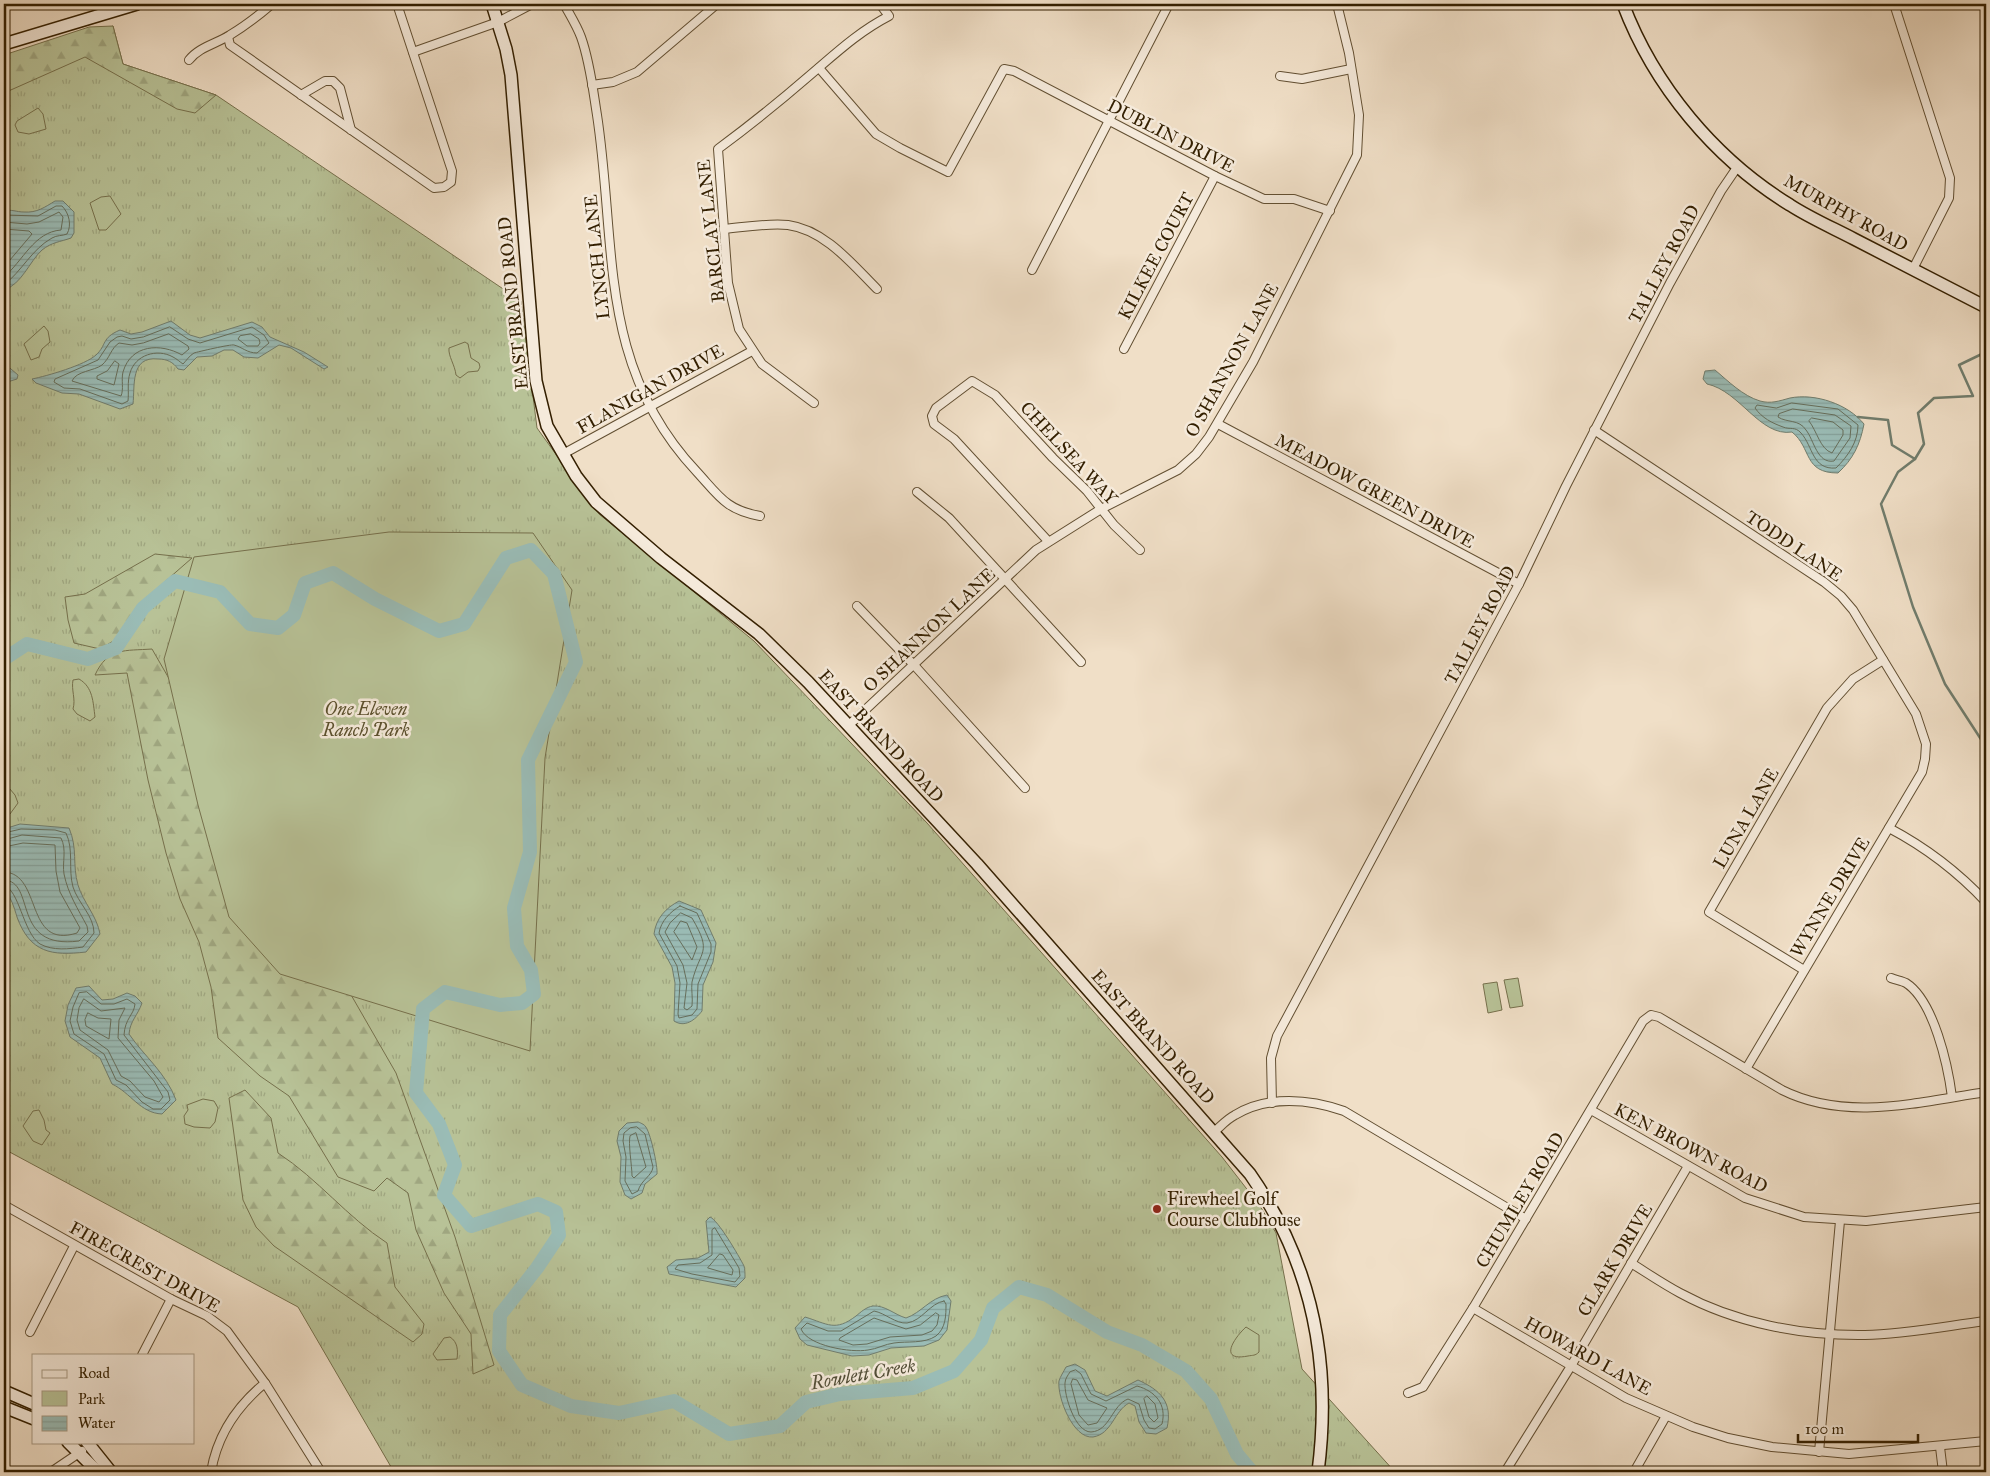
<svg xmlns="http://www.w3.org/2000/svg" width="1990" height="1476" font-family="'IM FELL Great Primer',serif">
<defs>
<pattern id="grass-tufts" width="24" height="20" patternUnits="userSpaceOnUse" patternTransform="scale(1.25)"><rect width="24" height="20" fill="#b8c297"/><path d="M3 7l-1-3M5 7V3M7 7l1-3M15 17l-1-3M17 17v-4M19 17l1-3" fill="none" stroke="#9fa680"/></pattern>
<pattern id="forest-firs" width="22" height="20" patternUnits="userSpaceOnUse" patternTransform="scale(1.25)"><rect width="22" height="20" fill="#b8c297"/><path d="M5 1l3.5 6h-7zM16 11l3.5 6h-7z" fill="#9fa680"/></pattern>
<pattern id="water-rules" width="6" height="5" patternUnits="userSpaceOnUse" patternTransform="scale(1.25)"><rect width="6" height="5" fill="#9abcb6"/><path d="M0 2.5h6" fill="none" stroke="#85a19b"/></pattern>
</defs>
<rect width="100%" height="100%" fill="#f0dfc7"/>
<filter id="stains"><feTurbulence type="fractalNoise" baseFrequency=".004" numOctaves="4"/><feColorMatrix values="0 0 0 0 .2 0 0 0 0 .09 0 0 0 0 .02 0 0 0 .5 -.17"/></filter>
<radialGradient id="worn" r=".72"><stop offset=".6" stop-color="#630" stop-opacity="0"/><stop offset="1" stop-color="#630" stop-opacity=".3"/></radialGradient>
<path fill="url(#grass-tufts)" stroke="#76704c" d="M113 26 123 64 216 95 521 301 537 428 599 514 754 641 927 823 1222 1157 1260 1206 1276 1233 1302 1369 1395 1472H394L298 1307 4 1149V61Z"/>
<g fill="url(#forest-firs)" stroke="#76704c">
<path d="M113 26 123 64 216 95 195 113 177 109 85 57 4 93V55L89 27Z"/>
<path d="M155 554 192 558 137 606 120 637 100 649 74 643 68 620 65 597 85 594Z"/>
<path d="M152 649 396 1073 455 1237 494 1365 473 1374 471 1334 444 1293 416 1230 408 1193 387 1178 374 1191 338 1177 289 1096 260 1076 218 1038 211 987 199 942 180 899 166 853 148 780 127 673 95 675C108 647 125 651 152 649Z"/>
<path d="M245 1090 271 1118 278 1153C318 1179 347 1217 387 1243L395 1287 424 1324 422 1334 413 1342 274 1246 256 1227 243 1200 229 1098Z"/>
</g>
<g fill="#b8c297" stroke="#76704c">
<path d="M38 108 43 114 46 129 29 134 18 132 15 125 17 121Z"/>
<path d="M110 196 121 214 106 230H99L90 203 101 197Z"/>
<path d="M44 326 48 331 50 342 42 349 39 357 31 360 24 344Z"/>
<path d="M465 342 468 344 471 358 479 363 480 367 478 371 468 372 460 378 456 375C455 365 448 356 449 348Z"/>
<path d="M389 532 533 533 572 590 545 758 530 1051 280 974 229 917 198 805 164 659 194 557Z"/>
<path d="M79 679C93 687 93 702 95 717L90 721 77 714 73 709C76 699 71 690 73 680Z"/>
<path d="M4 782 15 795 18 803 10 814 4 816Z"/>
<path d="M1518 978 1523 1006 1510 1008 1504 980Z"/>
<path d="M1497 982 1502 1010 1488 1013 1483 984Z"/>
<path d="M203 1099 214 1101 218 1108 215 1122 210 1128 194 1127 185 1124 184 1116 188 1110 187 1105Z"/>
<path d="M39 1110 44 1120 46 1130 50 1133 42 1145 33 1141 23 1126 33 1111Z"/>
<path d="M1246 1327 1259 1335V1352C1255 1356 1253 1355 1248 1356 1217 1362 1235 1337 1246 1327Z"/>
<path d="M450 1337C458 1342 458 1351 457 1359L437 1360 433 1354 444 1338Z"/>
</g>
<g fill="url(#water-rules)" stroke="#717d6d">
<path d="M55 201H63L74 212V233L71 238C60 242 52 242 42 250 29 262 22 284 4 290V211C12 209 16 212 24 212 37 213 45 207 55 201Z"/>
<path d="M171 321 190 335 200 338 252 322 262 327 270 337 304 352 328 367 324 369 291 348 279 345 258 358 244 357 233 350H224L212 356 197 357 184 370 178 369C173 362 167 359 158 359 130 356 135 386 133 404L120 409 79 394 62 393 36 383 32 379C47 376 85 365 96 355 107 345 101 338 120 330L131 334 142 332Z"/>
<path d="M4 363 18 375 17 379 4 383Z"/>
<path d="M1715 370C1728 381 1743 396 1760 401 1771 404 1779 401 1790 398 1815 393 1848 404 1864 424 1860 445 1853 459 1838 473 1803 473 1812 448 1792 432 1760 437 1740 391 1707 384L1703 379 1705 371Z"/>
<path d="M20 824 69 828C78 849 72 864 78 885 83 902 97 916 100 934L86 952C52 956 30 953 17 917 14 907 11 897 4 889V829Z"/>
<path d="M679 901 701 910 716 943 713 962 703 985 702 1011C695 1020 685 1028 674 1021L675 983 672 967 654 934C656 918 666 908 679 901Z"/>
<path d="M89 986 102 1000 113 999 127 993 135 996 142 1003C138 1015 130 1021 129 1034 144 1056 166 1073 176 1100L162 1114C140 1113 131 1093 112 1084L100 1058 70 1037 65 1021 68 1005 76 988Z"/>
<path d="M638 1122C639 1122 645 1125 645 1126 650 1130 658 1167 657 1174L645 1184 642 1193 631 1199 625 1195 620 1182 621 1157 617 1141 619 1131 627 1123Z"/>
<path d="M710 1217C718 1220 739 1256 744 1266 745 1269 745 1274 745 1278L736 1287 669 1274 667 1267 676 1260 698 1258 709 1252 706 1221Z"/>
<path d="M947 1295 951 1301 947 1330 939 1340 924 1346 891 1348 869 1355 852 1356 807 1345 800 1339 795 1328 805 1317C828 1324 835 1332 856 1316 861 1312 866 1307 873 1306 885 1305 895 1315 906 1318 921 1313 930 1298 947 1295Z"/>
<path d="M1075 1364 1085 1370 1095 1391 1107 1396 1138 1380C1160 1390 1173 1402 1167 1428L1156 1434 1146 1433 1139 1422 1135 1406 1129 1403C1114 1411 1112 1434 1093 1437 1073 1439 1057 1397 1059 1381 1060 1377 1064 1371 1066 1367Z"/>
</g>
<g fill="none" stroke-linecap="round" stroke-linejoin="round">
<g stroke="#666e5b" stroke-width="1">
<path d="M4 215 38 216 56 206H62C69 213 72 225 67 234 62 236 57 235 52 238 32 249 22 271 4 285"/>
<path d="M4 222 27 224 39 222 59 212 63 217 61 230C34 232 23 261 4 277"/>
<path d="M4 229 29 231 32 234 4 267"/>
<path d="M170 327 188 339 200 343 252 327 264 335 269 343 257 353C247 353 242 347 234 345 231 344 197 352 194 353 190 355 186 361 183 364 180 362 177 359 173 357 157 348 135 355 130 373 127 382 129 392 128 401L122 404 80 389 64 388 54 382 55 379 98 360 110 342 117 337 122 336 131 339 143 337Z"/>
<path d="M169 334 188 346 189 349 182 355C161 343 131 344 123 372 121 380 124 389 121 396L72 381C76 371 94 371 102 365 110 358 111 348 119 343L132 345 143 343Z"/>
<path d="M251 334 259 339 260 343 258 346H247L238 339 240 336Z"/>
<path d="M115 361 119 364 114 385 97 379V376L107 371Z"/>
<path d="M1792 403 1838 409 1858 425C1858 442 1848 456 1836 468 1812 470 1813 446 1801 433 1795 426 1790 430 1783 427 1772 423 1762 418 1755 408L1757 405 1776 408Z"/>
<path d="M1793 409 1835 415 1851 426 1850 438 1834 461C1817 464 1814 440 1806 430 1799 419 1787 423 1778 417L1779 414Z"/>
<path d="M1812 418 1833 422 1843 430V435L1832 453C1820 449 1817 431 1809 421Z"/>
<path d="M4 833 21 829 55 830 66 833C74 850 68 869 73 887 78 903 94 916 94 933L83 947C69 949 53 951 40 944 23 933 19 888 4 886"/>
<path d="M4 840 22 835 61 838C67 850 62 862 64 874 68 894 78 909 87 926L88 932 79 941C10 950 37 881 4 880"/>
<path d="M4 847 23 843 55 845 56 871 60 892 80 928 77 933C24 950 43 873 4 872"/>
<path d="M680 906 697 913 711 944V952L698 984 697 1009 692 1015 679 1018 678 1014 680 983 677 966 659 933C661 921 670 912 680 906Z"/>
<path d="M681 913 692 918C713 954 700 949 692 982 691 989 693 998 692 1006L687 1010 684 1008 687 983 683 965 665 932 670 923Z"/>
<path d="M681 921 687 923 697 947 692 960 674 932Z"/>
<path d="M87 992 101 1004H114L127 999 135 1004C134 1015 125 1018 124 1035L168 1092 170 1100 161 1109H153L142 1102 126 1085 116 1080 104 1054 74 1034 70 1021 73 1007 79 993Z"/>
<path d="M84 999 101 1011 125 1008 119 1020 118 1038 154 1081 163 1097 159 1102 145 1097 130 1081 121 1076 108 1050 80 1030 77 1020 79 1008Z"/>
<path d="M88 1013 98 1018 111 1019 109 1039 86 1026 85 1020Z"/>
<path d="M637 1127 645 1134 653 1167C652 1176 641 1180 638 1191L632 1194 625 1181 626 1157 623 1141 624 1133 630 1128Z"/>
<path d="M636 1133 646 1167 634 1178 632 1176C632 1166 628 1143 630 1136Z"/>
<path d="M715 1228 739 1268 740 1276 735 1282 692 1274 675 1269 678 1265 700 1263 712 1255V1230Z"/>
<path d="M720 1254 723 1255 733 1270 732 1275 708 1268Z"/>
<path d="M944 1301 946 1304C946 1315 946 1328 936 1336 924 1344 907 1341 894 1343 885 1344 877 1349 868 1350 851 1353 808 1346 801 1329L807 1323 828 1331H841L874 1311C885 1313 896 1324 907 1323 922 1321 930 1303 944 1301Z"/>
<path d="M936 1313 939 1315 937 1325 932 1331 922 1335 890 1337 867 1344 853 1345 839 1340 840 1338 874 1318 906 1329 920 1325Z"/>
<path d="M1076 1370 1081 1374 1091 1394 1106 1401 1137 1386C1155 1391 1167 1404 1162 1424L1155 1429 1149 1428 1144 1420 1139 1404 1128 1399C1112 1405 1110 1431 1091 1432 1075 1432 1064 1395 1065 1383 1065 1379 1068 1375 1070 1372Z"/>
<path d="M1073 1379 1077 1380 1088 1400 1107 1408 1097 1423 1088 1425 1079 1415 1071 1384Z"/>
<path d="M1147 1396 1155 1404 1158 1418 1154 1422 1149 1417 1144 1399Z"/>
</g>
<g stroke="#717d6d" stroke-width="2.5">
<path d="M1858 417 1888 420 1892 445 1915 459 1924 444 1918 413 1934 398 1973 396 1959 365 1986 352"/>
<path d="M1915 459 1898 472 1881 504 1913 607 1945 684 1986 747"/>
</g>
<path stroke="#9abcb6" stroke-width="14" d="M4 659 27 644 88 659 116 648 143 608 175 581 220 592 250 624 278 628 294 615 305 583 333 573 375 599 439 631 464 624 506 558 531 550 554 574 576 662 528 760 530 852 514 908 517 946 531 970 534 994 522 1003 500 1005 445 992 423 1009 416 1093 439 1124 455 1165 444 1195 471 1226 538 1204 556 1212 559 1235 537 1268 500 1315 499 1351 522 1385 571 1406 619 1413 674 1401 729 1434 780 1426 806 1402 840 1394 913 1388 954 1371 981 1340 993 1308 1019 1287 1047 1295 1107 1332 1142 1345 1186 1371 1211 1399 1237 1454 1252 1472"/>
<g stroke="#624f32" stroke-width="10">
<g id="street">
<path d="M564 4C570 15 577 26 581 37 590 62 593 90 597 115 617 246 597 366 697 472 719 496 726 510 760 516"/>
<path d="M1894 4 1950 178 1949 198 1913 269"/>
<path d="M228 37 230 45 434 188 444 187 451 182 452 171 397 4"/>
<path d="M413 52 498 22 532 4"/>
<path d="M189 60C199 47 216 44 230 35 245 26 258 16 272 4"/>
<path d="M819 68 876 134 900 148 948 172 1004 69 1014 71 1215 176 1264 199H1294L1330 211"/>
<path d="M1280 76 1302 79 1351 69"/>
<path d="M592 85 613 82 637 72 717 4"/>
<path d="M301 95 325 81H333L340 88 351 130"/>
<path d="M724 229C745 227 767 223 788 225 825 230 852 264 877 289"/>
<path d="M1032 270 1169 4"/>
<path d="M1124 349 1215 176"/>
<path d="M814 403 762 364 739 329 728 283 718 149C749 126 779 102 809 76 835 54 858 32 889 16L880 4"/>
<path d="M1218 424 1519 584"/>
<path d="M1594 430 1824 582 1841 596 1853 610 1916 714 1926 744 1925 759 1922 772 1746 1069"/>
<path d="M563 454 752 351"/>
<path d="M917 492 949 518 1081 662"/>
<path d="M1048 541 954 439 934 424 932 416 936 408 972 381 995 395 1053 458 1087 491 1114 525 1140 550"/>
<path d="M857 606 914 665 1025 788"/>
<path d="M848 726 1036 550 1101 509 1178 470 1196 454 1209 437 1253 362 1357 155 1359 115 1349 53 1337 4"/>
<path d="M1889 828C1925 847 1958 872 1986 902"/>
<path d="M1804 970 1709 912 1827 708 1853 679 1883 660"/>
<path d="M1891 978C1896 980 1902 981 1906 983 1934 1001 1948 1066 1952 1097"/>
<path d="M1272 1103 1271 1058 1277 1036 1519 584 1566 486 1670 283 1721 191 1738 166"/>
<path d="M1591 1110 1745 1198 1804 1217 1866 1221 1986 1207"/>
<path d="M1214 1132C1221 1126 1227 1119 1235 1115 1268 1095 1310 1099 1344 1111L1526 1219"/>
<path d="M4 1205 171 1299 207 1316 227 1331 265 1383 321 1472"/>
<path d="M1631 1263C1647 1273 1663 1284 1680 1293 1735 1323 1802 1336 1865 1335 1905 1334 1946 1326 1986 1321"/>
<path d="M1473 1308 1626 1398 1693 1427 1728 1438 1772 1447 1849 1454 1986 1441"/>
<path d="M30 1332 74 1246"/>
<path d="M142 1355 171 1299"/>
<path d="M1408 1393 1423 1387 1473 1308 1643 1021 1651 1015 1659 1017 1782 1090C1846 1122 1919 1102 1986 1092"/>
<path d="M1940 1447 1943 1472"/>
<path d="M1819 1452 1840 1221"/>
<path d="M51 1472 82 1451"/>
<path d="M211 1472C217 1436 237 1406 265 1383"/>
<path d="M1505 1472 1571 1366 1688 1166"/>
<path d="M1634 1472 1666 1416"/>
</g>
</g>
<g stroke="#331f00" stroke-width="14">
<g id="secondary">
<path d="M492 4 506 49 511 75 536 381 547 426 576 476 596 502 661 558 759 634 808 682 977 864 1250 1174C1313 1264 1332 1364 1318 1472"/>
<path d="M1623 4C1654 86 1715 159 1790 205 1810 218 1833 228 1854 239 1898 262 1942 284 1986 307"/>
<path d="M4 44 137 4"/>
<path d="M4 1391 34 1404"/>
<path d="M4 1407 34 1419"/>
<path d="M68 1442 98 1472"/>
<path d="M87 1442 111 1472"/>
</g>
</g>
<use href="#street" stroke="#f5eadb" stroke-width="8"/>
<use href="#secondary" stroke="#f5eadb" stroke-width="11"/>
</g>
<circle fill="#8f2418" stroke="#f5eadb" stroke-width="2" cx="1157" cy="1209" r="5"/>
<g text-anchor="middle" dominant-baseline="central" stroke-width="5" stroke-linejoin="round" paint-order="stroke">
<g font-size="18" fill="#331f00" stroke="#f5eadb">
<text transform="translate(1171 136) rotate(27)">DUBLIN DRIVE</text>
<text transform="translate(1846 213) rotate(29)">MURPHY ROAD</text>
<text transform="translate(711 231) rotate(-96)">BARCLAY LANE</text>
<text transform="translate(1156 256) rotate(-62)">KILKEE COURT</text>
<text transform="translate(597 257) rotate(-96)">LYNCH LANE</text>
<text transform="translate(1664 264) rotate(-62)">TALLEY ROAD</text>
<text transform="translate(513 303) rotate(-96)">EAST BRAND ROAD</text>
<text transform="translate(1232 360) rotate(-61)">O SHANNON LANE</text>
<text transform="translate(650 389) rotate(-29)">FLANIGAN DRIVE</text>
<text transform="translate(1069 453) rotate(47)">CHELSEA WAY</text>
<text transform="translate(1375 491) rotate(28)">MEADOW GREEN DRIVE</text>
<text transform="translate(1794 546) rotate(34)">TODD LANE</text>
<text transform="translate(1480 625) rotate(-62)">TALLEY ROAD</text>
<text transform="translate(929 630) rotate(-43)">O SHANNON LANE</text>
<text transform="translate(881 736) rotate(47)">EAST BRAND ROAD</text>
<text transform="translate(1746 818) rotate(-60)">LUNA LANE</text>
<text transform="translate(1830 897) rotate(-59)">WYNNE DRIVE</text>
<text transform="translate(1153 1037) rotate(48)">EAST BRAND ROAD</text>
<text transform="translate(1691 1148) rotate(28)">KEN BROWN ROAD</text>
<text transform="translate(1520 1200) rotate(-59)">CHUMLEY ROAD</text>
<text transform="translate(1615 1260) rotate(-59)">CLARK DRIVE</text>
<text transform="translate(145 1267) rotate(29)">FIRECREST DRIVE</text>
<text transform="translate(1588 1356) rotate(29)">HOWARD LANE</text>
</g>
<g font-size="18" font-style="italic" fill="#5b502d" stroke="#f5eadb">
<text x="366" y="709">One Eleven<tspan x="366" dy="21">Ranch Park</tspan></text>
</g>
<g font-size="18" fill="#331f00" stroke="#f5eadb" text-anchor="start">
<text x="1167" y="1199">Firewheel Golf<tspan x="1167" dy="21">Course Clubhouse</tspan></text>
</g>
<g font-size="19" font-style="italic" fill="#524e37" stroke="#f5eadb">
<text transform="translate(863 1374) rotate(-10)">Rowlett Creek</text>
</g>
</g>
<rect width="1990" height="1476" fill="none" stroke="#f0dfc7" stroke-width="20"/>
<rect x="5" y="5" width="1980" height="1466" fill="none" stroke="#331f00" stroke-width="2.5"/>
<rect x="10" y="10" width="1970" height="1456" fill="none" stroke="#331f00"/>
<rect x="32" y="1354" width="162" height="90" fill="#f5eadb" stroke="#a79983"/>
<rect x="42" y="1370" width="25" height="8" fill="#f5eadb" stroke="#a79983"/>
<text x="78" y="1378" font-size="15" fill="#331f00">Road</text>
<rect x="42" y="1391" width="25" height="15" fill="#b8c297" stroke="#a79983"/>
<text x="78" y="1404" font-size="15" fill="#331f00">Park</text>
<rect x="42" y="1416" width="25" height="15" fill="url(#water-rules)" stroke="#a79983"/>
<text x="78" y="1428" font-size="15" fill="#331f00">Water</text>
<path d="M1798 1434v8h120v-8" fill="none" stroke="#331f00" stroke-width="2.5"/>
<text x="1805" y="1434" font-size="15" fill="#331f00" stroke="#f5eadb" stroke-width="4" paint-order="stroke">100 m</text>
<rect width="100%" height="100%" filter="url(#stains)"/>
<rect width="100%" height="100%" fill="url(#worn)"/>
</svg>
